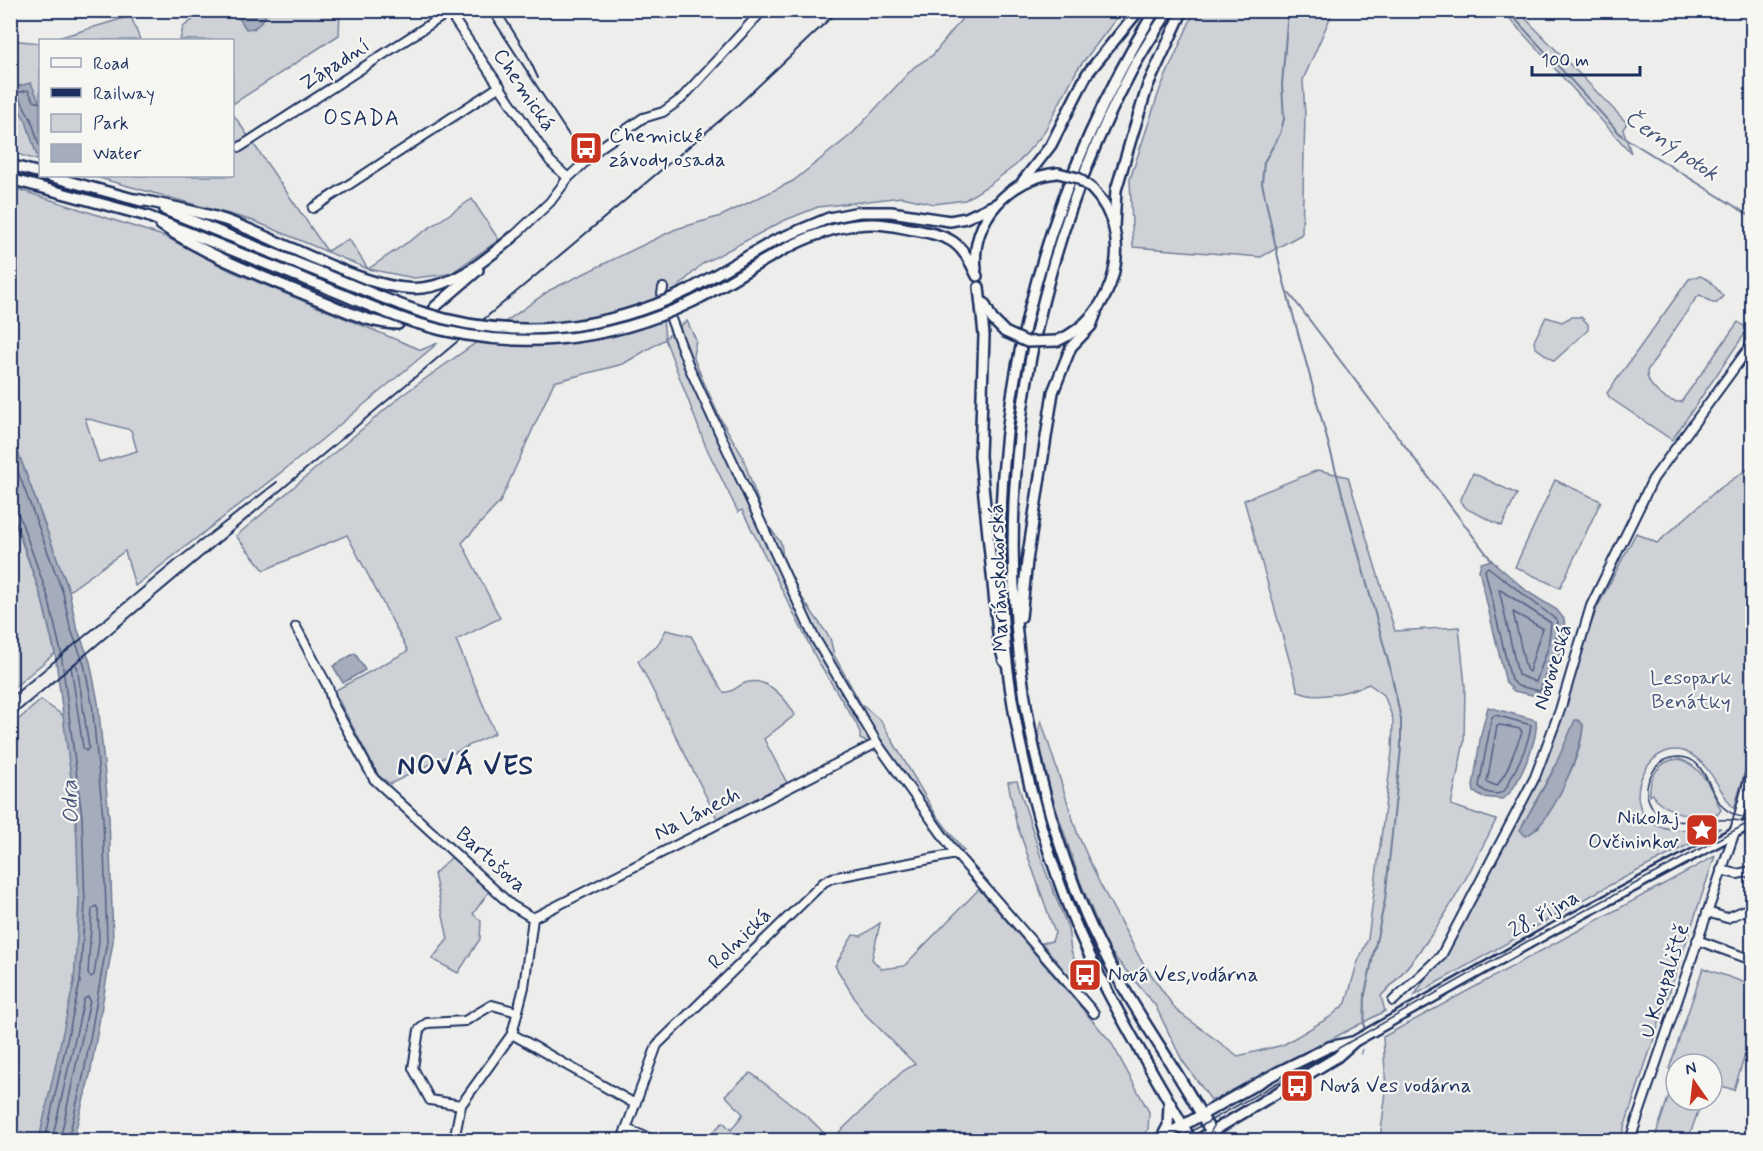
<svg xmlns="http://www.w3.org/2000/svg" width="1763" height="1151" font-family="Mynerve,sans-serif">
<rect width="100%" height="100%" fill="#edeeec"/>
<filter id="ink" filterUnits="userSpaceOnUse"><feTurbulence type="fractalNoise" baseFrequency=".0167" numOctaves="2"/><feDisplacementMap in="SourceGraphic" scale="12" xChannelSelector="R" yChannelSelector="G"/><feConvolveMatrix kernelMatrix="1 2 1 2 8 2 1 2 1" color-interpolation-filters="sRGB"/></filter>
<g filter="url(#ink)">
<g fill="#ced2d7" stroke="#74809a" stroke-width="1.5" fill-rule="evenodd">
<path d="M1195 10 1333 11 1303 80 1305 116 1302 234 1261 257 1133 247 1130 179 1160 89Z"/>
<path d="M205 11H235L239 19 254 29 268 11H340L339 35 233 104 232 40H180L183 27Z"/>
<path d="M968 11H1122L1077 70 1043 134 1016 165 989 185 965 200 934 204 902 197 818 207 783 221 702 264 679 286 662 309 665 338 687 321 696 340 693 356 702 378 720 418 742 455 765 521 781 543 783 557 800 595 830 638 834 655 861 704 881 721 935 813 964 851 953 850 880 748 860 739V733L856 723 817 660 742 510 738 512 706 447 665 339 623 364 554 382 500 502 462 543 500 618 456 640 495 733 390 784 378 775 334 691 408 651 347 535 264 570 236 536 401 396 550 290 676 229 721 216 793 181 852 134 914 67 933 55Z"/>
<path d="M1503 11H1530L1525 18 1627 123 1623 129 1631 153Z"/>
<path d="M131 16 140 40H51Z"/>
<path d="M10 40 40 43V161L11 152Z"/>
<path d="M233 114 327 251 349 239 368 269 472 199 499 240 450 274 414 278 368 269 254 221 92 176H232Z"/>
<path d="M11 187 166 237 231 271 421 350 438 343 302 456 135 586 125 551 69 591 11 433ZM85 418 131 430 137 451 99 462Z"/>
<path d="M1700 276 1709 280 1723 296 1717 303H1713L1700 295 1696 298 1647 371C1646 386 1666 403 1681 402L1738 322 1748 329 1672 440 1610 398 1607 393 1689 279Z"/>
<path d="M1546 317 1562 322 1571 317H1581L1588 324V330L1554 361 1535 347 1534 341Z"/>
<path d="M1752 466V747L1734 809C1719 791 1712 768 1692 755 1653 731 1617 800 1653 823 1670 834 1702 828 1721 828L1610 885 1415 995 1480 888 1534 778 1597 608 1636 533 1657 543 1716 491ZM1583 725C1581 764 1557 795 1538 828L1523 824 1558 761Z"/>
<path d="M1318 470 1348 477 1395 631 1459 627 1465 686 1464 742 1451 805 1496 820C1464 885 1432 945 1381 996L1385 1011 1217 1099 1211 1100 1182 1060 1155 1005 1108 949 1080 881 1051 793 1038 736 1041 720 1078 835 1099 882 1141 960 1176 1010 1238 1056 1283 1045 1330 1017 1346 1003 1357 964 1368 939 1392 752 1393 719 1384 695 1369 684C1351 691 1315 702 1298 691L1244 500Z"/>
<path d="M1473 473 1517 494 1502 526 1467 509 1460 501Z"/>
<path d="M1555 480 1601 501 1560 588 1515 567Z"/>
<path d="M10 509 42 599 55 653 11 690Z"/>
<path d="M666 630 691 636 723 692C733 694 739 683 749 682 769 678 787 700 795 715L764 739 788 785 718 820 638 661 657 646Z"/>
<path d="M41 700 65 717C76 804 85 893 74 980 68 1032 50 1089 39 1140H11V726Z"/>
<path d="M1679 759C1703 766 1711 789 1721 810L1718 814C1701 822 1662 812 1653 794L1650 796C1648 777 1659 760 1679 759Z"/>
<path d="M1017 781 1044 867 1068 928 1071 951 1086 986 1080 991 1042 943 1052 941 1055 933 1016 822 1008 782Z"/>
<path d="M453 856 490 890 473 914 481 921 480 939 458 973 432 959 448 939 434 874Z"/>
<path d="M1715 856 1620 1140H1380L1386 1091 1383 1037Z"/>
<path d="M979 889 1111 1042 1149 1112 1148 1130 1136 1140H705L723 1122 731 1130 743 1114 725 1095 751 1073 808 1117 831 1140 903 1071 915 1064 863 1012 835 966 853 935 861 936 880 923 872 959 881 969 904 966Z"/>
<path d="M1703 968 1752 985V1033L1734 1090 1712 1083V1064H1676V1071L1669 1069Z"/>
<path d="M1674 1080 1676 1081V1100H1702L1688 1140H1654Z"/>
</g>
<g fill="#a5acbc" stroke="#6e7a96" stroke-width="1.5">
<path d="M235 11H268C262 21 259 29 246 29Z"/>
<path d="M31 83 40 103V161L38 160 26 121 11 97V88Z"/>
<path d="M11 433 69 591 76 625 90 662 98 702 109 817 113 942 90 1075 73 1140H39L74 982 79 904 76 817 55 653 42 599 11 509Z"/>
<path d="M1491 560 1528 592 1557 610 1564 619C1567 634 1554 690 1541 697L1514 691 1506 683 1479 570 1481 563Z"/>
<path d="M355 653 365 670 343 683 333 666Z"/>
<path d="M1488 707 1536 720C1539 738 1518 789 1503 799L1482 797 1474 792 1473 786 1481 734Z"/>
<path d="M1575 720H1578L1583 725C1582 752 1550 828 1525 836L1520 830 1552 773Z"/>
</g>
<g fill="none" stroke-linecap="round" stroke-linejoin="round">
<g stroke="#526184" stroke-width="1.5">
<path d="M40 103 34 101 28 90 17 93 31 119 40 148"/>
<path d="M10 450 63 593 70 627 84 664 92 703 103 818 107 942 84 1073 68 1140"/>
<path d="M10 510 19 515 48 597 61 652 82 817 85 904 80 982 45 1140"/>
<path d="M1488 567 1558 621 1555 650 1540 691 1518 686 1511 680 1485 570Z"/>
<path d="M1499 589 1551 623 1548 648 1536 682 1518 675Z"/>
<path d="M1513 612 1542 628 1529 672 1526 669Z"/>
<path d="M73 663 77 666 89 748 86 751 83 748 71 666Z"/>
<path d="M1495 715 1531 725C1528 748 1515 770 1505 790 1498 797 1484 793 1479 786L1492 717Z"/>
<path d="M1500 725 1520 729 1522 732 1507 770 1497 786 1487 782 1497 726Z"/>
<path d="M96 906 98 909 99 942 94 975 91 977 88 974 92 909Z"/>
<path d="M52 1140 84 999 88 997 90 1000 60 1140"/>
</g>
<g stroke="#6e7a96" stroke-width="2">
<path d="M1288 10 1282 85 1284 119 1280 134 1264 162 1262 183 1281 271 1390 668 1401 719V748L1385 900 1365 994 1364 1033"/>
<path d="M1507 10 1622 136 1752 217"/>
<path d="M1289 293 1492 561"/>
<path d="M1361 1054 1362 1050"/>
</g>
<g stroke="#1b2f5e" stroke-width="12">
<g id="minor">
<path d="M240 147 449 12 550 161 568 178"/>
<path d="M313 208 500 86"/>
<path d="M513 237 550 202 568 178 601 147 643 118 663 112 681 99 763 10"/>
<path d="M662 294 663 288"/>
<path d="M671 319 690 369 813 635 877 743 956 854 1094 1013"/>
<path d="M296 627 328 687 333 704 374 779 511 905 533 918 524 987 512 1034 461 1105 454 1140"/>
<path d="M1721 870 1737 874 1752 871"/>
<path d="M1707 912 1727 918 1752 907"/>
<path d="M533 918 877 743"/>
<path d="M1697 940 1752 960"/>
<path d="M1393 1001 1441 956 1535 777 1560 710 1591 606 1653 479 1752 344"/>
<path d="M512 1034 635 1104"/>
<path d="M461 1105 430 1100 413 1068 419 1030 427 1023 465 1021 492 1005 517 1012"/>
<path d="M626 1129 654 1140"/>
<path d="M622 1140 657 1045 824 882 832 878 956 854"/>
<path d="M1630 1140 1734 834 1752 768"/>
</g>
</g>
<g stroke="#1b2f5e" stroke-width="14">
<g id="major">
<path d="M1155 10C993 277 953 588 1060 884 1092 975 1144 1056 1191 1140"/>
<path d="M1169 10C1156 31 1142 51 1131 72 994 330 973 645 1086 915 1120 995 1176 1063 1215 1140"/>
<path d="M10 165 40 173"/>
<path d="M49 176 141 201"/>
<path d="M10 179 147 216 314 283"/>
<path d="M1023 181 1051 145 1087 74 1139 10"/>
<path d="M136 199C166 205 196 211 225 220 279 238 370 294 422 288 459 284 486 259 513 237"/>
<path d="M165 210 319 272"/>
<path d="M161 225C209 257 266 278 319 300 345 310 369 324 398 324"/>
<path d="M1114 227 1116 190 1132 136 1148 85 1183 10"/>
<path d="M976 269C970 220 1010 177 1058 173"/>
<path d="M979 287 984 335 980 456 999 643 1004 661"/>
<path d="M689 290 774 241 829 218 859 212H891L950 221 966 218 996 204"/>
<path d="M694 301C751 272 808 223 874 224 888 224 902 228 915 230 951 236 962 242 977 276"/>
<path d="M984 303 992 319 1005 332"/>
<path d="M435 307 478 270"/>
<path d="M1057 341C1115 317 1138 236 1092 189"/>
<path d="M1021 617 1027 561 1053 392 1071 347 1091 326 1096 313"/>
<path d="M1162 1137 1168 1126 1169 1105"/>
<path d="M1157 1140 1278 1072 1329 1047 1352 1042"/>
<path d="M1198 1140 1337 1057 1355 1041 1557 927 1752 823"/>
</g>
</g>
<use href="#minor" stroke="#f6f6f2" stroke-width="8"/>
<use href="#major" stroke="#f6f6f2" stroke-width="9"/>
<g stroke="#1b2f5e" stroke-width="1.5">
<path d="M1751 822C1740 821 1730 819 1719 820 1695 820 1660 830 1649 801 1645 793 1647 783 1651 775 1655 766 1662 760 1671 758 1705 750 1707 790 1723 807 1731 815 1741 818 1752 818"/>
<path d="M1176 1140 1528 941 1752 821"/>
<path d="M1206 1140 1218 1119"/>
</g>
<g stroke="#1b2f5e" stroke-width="2">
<path d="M487 10 576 146"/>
<path d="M500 10 526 52 538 78"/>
<path d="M10 698 180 557 277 482"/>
<path d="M10 718 736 107 839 10"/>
</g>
<g stroke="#1b2f5e" stroke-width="14" stroke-linecap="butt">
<g id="major-bridge">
<path d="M1058 173 1078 178 1092 189"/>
<path d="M319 272C353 285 387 301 421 312 511 342 606 331 689 290"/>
<path d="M314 283C348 296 381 312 416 323 510 352 606 344 694 301"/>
<path d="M1005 332 1027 342 1057 341"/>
</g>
</g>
<use href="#major-bridge" stroke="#f6f6f2" stroke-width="9"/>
</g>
</g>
<defs>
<g id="bus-square" transform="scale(1.725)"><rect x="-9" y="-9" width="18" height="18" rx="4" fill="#c8321e" stroke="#f6f6f2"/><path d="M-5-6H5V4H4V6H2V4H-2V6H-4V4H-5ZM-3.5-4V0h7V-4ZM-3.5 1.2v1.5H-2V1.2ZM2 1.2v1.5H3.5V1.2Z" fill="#fff"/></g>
<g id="sight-square" transform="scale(1.725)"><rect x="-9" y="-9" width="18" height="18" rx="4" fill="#c8321e" stroke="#f6f6f2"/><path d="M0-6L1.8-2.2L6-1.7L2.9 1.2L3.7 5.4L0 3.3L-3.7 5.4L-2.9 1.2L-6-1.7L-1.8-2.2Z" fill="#fff"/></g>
</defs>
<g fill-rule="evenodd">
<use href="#bus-square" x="586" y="148"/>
<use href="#sight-square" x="1702" y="830"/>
<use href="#bus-square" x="1085" y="975"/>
<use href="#bus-square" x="1297" y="1086"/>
</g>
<g text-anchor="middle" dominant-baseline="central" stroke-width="4.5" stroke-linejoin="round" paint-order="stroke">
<g font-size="21" fill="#1b2f5e" stroke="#f6f6f2">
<text transform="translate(335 65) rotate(-33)">Západní</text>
<text transform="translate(524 90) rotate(56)">Chemická</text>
<text transform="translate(999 578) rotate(-92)">Mariánskohorská</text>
<text transform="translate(1553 667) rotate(-73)">Novoveská</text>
<text transform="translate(697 814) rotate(-27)">Na Lánech</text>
<text transform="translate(491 860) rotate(42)">Bartošova</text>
<text transform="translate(1544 914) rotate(-29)">28. října</text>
<text transform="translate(740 939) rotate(-44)">Rolnická</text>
<text transform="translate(1665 981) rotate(-72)">U Koupaliště</text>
</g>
<g font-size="21" fill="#1b2f5e" stroke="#f6f6f2" text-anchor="start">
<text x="609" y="136">Chemické<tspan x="609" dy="24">závody osada</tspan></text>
<text x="1679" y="818" text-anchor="end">Nikolaj<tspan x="1679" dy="24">Ovčininkov</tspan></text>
<text x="1108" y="975">Nová Ves,vodárna</text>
<text x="1320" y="1086">Nová Ves vodárna</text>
</g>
<g font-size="21" fill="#48587c" stroke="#f6f6f2">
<text x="1691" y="678">Lesopark<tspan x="1691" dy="24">Benátky</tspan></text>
</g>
<g font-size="22" letter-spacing="1.5" fill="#1b2f5e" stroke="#f6f6f2">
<text x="362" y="119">OSADA</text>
</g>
<g font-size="22" font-style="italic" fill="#44547a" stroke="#f6f6f2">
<text transform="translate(1671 146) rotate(34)">Černý potok</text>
<text transform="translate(71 802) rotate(-93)">Odra</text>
</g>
<g font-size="27" font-weight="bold" letter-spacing="1.5" fill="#1b2f5e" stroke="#f6f6f2">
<text x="466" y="766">NOVÁ VES</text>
</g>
</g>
<rect width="1763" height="1151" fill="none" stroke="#f6f6f2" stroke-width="36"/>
<rect x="18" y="18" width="1727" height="1115" fill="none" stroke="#1b2f5e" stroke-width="2" filter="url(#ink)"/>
<rect x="39" y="39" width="195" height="138" fill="#f6f6f2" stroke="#9ea6b7" stroke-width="1.5"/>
<rect x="51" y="58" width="30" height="9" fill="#f6f6f2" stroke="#9ea6b7" stroke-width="1.5"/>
<text x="93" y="69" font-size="18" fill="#1b2f5e">Road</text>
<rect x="51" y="88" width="30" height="9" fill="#1b2f5e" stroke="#9ea6b7" stroke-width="1.5"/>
<text x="93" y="99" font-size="18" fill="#1b2f5e">Railway</text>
<rect x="51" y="114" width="30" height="18" fill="#ced2d7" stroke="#9ea6b7" stroke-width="1.5"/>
<text x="93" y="129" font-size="18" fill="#1b2f5e">Park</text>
<rect x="51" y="144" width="30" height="18" fill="#a5acbc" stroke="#9ea6b7" stroke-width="1.5"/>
<text x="93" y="159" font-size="18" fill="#1b2f5e">Water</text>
<g transform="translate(1694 1082) rotate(346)"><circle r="28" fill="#f6f6f2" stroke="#9ea6b7" stroke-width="1.5"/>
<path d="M0-4.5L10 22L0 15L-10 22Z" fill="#c8321e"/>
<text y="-9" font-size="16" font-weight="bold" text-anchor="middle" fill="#1b2f5e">N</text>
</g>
<path d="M1532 66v9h108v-9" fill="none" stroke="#1b2f5e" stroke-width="3"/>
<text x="1541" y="66" font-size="18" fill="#1b2f5e" stroke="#f6f6f2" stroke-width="4.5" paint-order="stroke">100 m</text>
</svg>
